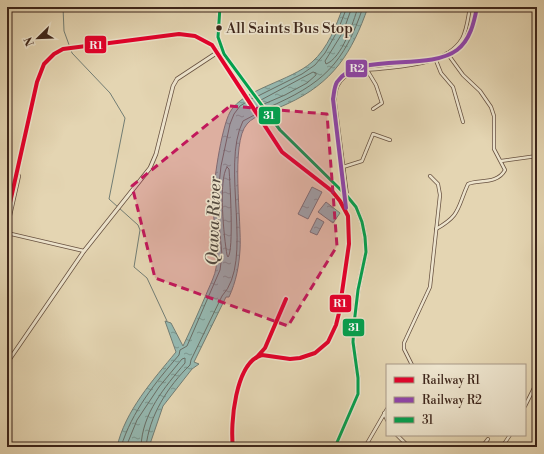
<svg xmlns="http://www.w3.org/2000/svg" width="544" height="454" font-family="'Libre Bodoni',serif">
<defs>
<pattern id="water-ripples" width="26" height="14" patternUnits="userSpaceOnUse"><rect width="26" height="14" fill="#95b8b0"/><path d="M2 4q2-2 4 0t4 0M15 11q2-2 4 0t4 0" fill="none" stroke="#7b958e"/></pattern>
</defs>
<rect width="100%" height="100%" fill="#e4d5b2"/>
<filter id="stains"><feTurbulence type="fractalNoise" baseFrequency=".005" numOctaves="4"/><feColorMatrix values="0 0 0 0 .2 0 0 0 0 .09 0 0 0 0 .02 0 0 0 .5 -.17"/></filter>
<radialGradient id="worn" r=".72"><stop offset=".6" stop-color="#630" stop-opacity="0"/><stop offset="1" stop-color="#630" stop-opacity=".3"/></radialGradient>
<g fill="url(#water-ripples)" stroke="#727d74">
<path d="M343 7H368C352 53 333 83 287 104 277 109 254 115 247 124 230 143 242 222 240 250 239 266 236 282 229 297H226L194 362 199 364 192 369 163 406 149 447H117C125 411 153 380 176 352L165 321 171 323 183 346C192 327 200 309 208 290 211 283 215 275 216 268 220 247 213 225 213 204 213 185 221 129 230 112 243 89 291 81 312 62 328 48 336 26 343 7Z"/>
<path d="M312 187 322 192 308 219 298 214Z"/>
<path d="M326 202 340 213 333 223 318 212Z"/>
<path d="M317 218 324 222 317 235 310 232Z"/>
</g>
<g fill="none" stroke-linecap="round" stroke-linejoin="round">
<g stroke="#696e65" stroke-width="1">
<path d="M352 7 343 32 325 61 326 64C342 58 353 23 358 7"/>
<path d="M258 96 302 74 315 65 325 53 338 30 347 7"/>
<path d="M261 100 313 72 316 73V75L307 83 285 95 264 104"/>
<path d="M267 108C323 84 344 64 363 7"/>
<path d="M227 167 229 169C230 182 234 251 228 257L227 255C224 238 218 180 227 167Z"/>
<path d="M121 447C132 411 155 383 179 355L180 350 187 346 220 270 222 255 217 203 221 166 230 124 234 114 240 106 253 98"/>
<path d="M126 447 137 420 159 387 182 359 185 358V363C165 387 142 413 141 447"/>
<path d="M146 447C149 416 168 386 190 365L191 360 222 296C255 261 220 167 243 121L262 111"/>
</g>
<path stroke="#727d74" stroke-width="1" d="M63 7 64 31 72 53 110 93 125 118 109 199 138 225 140 230 134 267 147 278 167 321"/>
<g stroke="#675140" stroke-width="4">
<g id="minor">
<path d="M435 58 441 73 453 87 463 122"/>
<path d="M367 70 376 85 382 103 373 109"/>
<path d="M501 161 537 156"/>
<path d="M343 167 362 161 373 134 390 140"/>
<path d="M347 195 335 103C334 90 338 79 351 73 359 69 369 70 378 69 404 66 446 65 462 39 467 30 468 18 470 7"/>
<path d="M7 229 19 176"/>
<path d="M436 229C461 215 457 208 468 184 477 179 497 185 505 170L494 149V116L491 107 480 91 463 75 447 53"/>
<path d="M7 233 84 251"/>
<path d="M412 365 404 349V343L430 287 440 195 438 184 430 176"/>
<path d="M525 406 537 382"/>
<path d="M384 413 387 420"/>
<path d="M397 435 409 447"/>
<path d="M365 447 387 409"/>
<path d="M482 447 488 439"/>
<path d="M502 447 510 435"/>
</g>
</g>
<g stroke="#675140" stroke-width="4.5">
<path id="tertiary" d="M7 363 84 251 150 168 156 154 173 86 177 79 221 50"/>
</g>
<g stroke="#3d251a" stroke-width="5">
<path id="secondary" d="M220 7 218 37 224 54 280 130 347 196 356 207 362 222 365 237 366 252 358 290 354 324 353 342 358 378V394L335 447"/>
</g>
<use href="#minor" stroke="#ede4cd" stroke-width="2.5"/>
<use href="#tertiary" stroke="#ede4cd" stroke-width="3"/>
<use href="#secondary" stroke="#ede4cd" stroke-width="3.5"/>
<g stroke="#ede4cd" stroke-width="6">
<path id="bus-1" d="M220 7 218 37 224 54 280 130 347 196 356 207 362 222 365 237 366 252 358 290 354 324 353 342 358 378V394L335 447"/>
</g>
<use href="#bus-1" stroke="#03a04e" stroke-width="3"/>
<g stroke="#ede4cd" stroke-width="7">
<g id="rail-1">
<path d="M7 216 37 82 44 64 54 54 63 49 179 34 195 36 212 45 282 152 332 191 340 201 348 216 349 244 339 313 336 325 328 342 315 353 300 358 290 359 262 355C235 362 230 425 233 447"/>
<path d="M256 358 265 348 286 299"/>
</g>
</g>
<g stroke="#ede4cd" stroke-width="7">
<path id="rail-2" d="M346 208 333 99C334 94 334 87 337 82 358 51 428 72 457 50 470 40 474 23 477 7"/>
</g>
<use href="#rail-1" stroke="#e4002b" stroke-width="4"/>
<use href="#rail-2" stroke="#8e44ad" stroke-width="4"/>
</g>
<path fill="#c2185b" fill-opacity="0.2" stroke="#c2185b" stroke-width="3" stroke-dasharray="8 5" stroke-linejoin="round" d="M230 106 327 114 337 246 288 326 155 278 132 186Z"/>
<circle fill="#3d251a" stroke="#ede4cd" stroke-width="1.5" cx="219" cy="28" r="3.5"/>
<g text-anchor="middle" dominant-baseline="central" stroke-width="3.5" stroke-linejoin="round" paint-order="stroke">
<g font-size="15" fill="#3d251a" stroke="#ede4cd" text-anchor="start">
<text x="226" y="28">All Saints Bus Stop</text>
</g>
<g font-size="17" font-style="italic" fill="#534a40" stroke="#ede4cd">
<text transform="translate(214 221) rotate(-88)">Qawa River</text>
</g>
</g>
<g stroke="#ede4cd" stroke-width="1.5">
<rect x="84" y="35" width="23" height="19" rx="4" fill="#e4002b"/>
<rect x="345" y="59" width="23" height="19" rx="4" fill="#8e44ad"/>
<rect x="258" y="106" width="23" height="19" rx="4" fill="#03a04e"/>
<rect x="329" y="294" width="23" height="19" rx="4" fill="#e4002b"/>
<rect x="342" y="318" width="23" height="19" rx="4" fill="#03a04e"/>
</g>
<g font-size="11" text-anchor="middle" font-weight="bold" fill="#fff">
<text x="96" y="49">R1</text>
<text x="357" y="72">R2</text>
<text x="269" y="119">31</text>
<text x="340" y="307">R1</text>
<text x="354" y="331">31</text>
</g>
<rect width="544" height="454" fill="none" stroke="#e4d5b2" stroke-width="24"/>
<rect x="8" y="8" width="528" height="438" fill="none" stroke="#3d251a" stroke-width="2"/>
<rect x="12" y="12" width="520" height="430" fill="none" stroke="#3d251a"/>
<rect x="386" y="364" width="140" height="72" fill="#ede4cd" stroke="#a79885"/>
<rect x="394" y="377" width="20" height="6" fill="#e4002b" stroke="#a79885"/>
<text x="422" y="384" font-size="12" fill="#3d251a">Railway R1</text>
<rect x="394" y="397" width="20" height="6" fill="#8e44ad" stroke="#a79885"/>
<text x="422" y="404" font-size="12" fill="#3d251a">Railway R2</text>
<rect x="394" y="417" width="20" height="6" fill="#03a04e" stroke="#a79885"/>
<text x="422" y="424" font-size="12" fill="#3d251a">31</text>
<g transform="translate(38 38) rotate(247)" stroke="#ede4cd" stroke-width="3" paint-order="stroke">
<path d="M0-3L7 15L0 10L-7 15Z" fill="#3d251a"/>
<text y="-6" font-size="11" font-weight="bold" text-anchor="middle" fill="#3d251a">N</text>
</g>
<rect width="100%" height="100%" filter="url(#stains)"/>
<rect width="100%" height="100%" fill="url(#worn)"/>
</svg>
